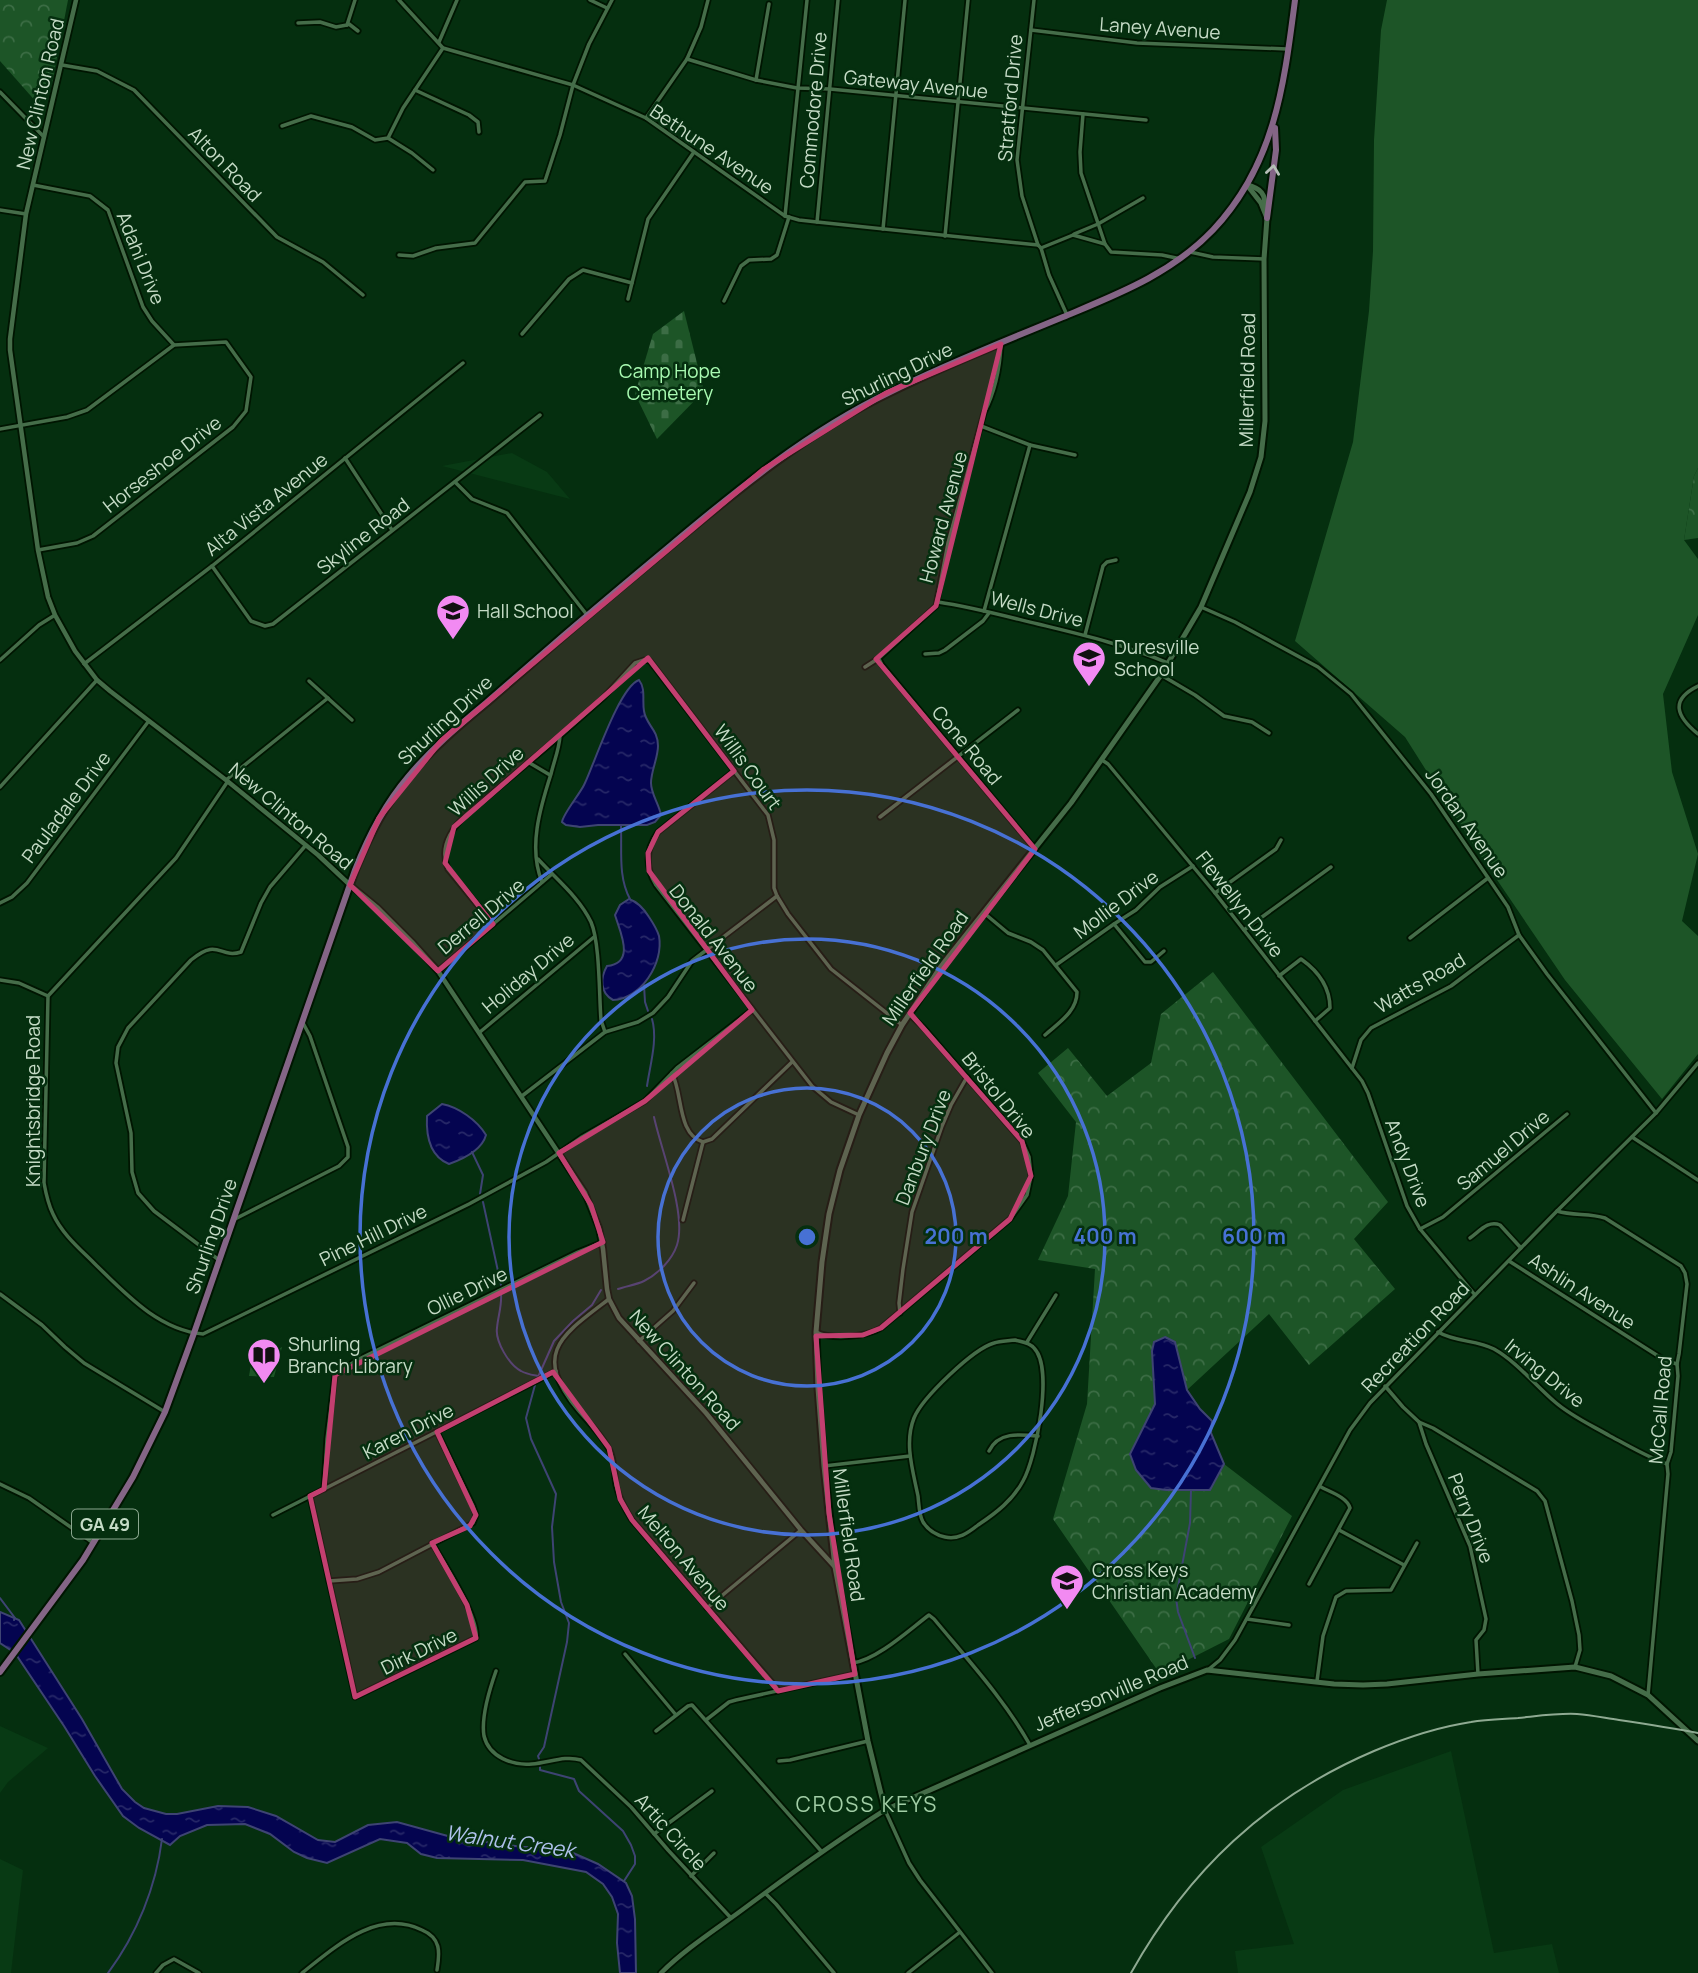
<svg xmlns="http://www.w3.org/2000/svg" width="1698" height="1973" font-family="Manrope,sans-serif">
<defs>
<pattern id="forest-crowns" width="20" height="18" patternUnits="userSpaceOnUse" patternTransform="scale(1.75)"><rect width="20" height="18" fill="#1d5527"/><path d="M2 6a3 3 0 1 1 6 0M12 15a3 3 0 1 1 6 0" fill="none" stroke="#3c6d45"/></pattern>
<pattern id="cemetery-stones" width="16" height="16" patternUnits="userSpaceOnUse" patternTransform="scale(1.75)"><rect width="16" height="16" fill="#1d5527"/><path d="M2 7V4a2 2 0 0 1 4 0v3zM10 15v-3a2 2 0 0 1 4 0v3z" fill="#3c6d45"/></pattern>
<pattern id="water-ripples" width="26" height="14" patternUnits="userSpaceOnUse" patternTransform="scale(1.75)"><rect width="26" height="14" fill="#040450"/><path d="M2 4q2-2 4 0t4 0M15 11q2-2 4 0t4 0" fill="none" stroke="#272868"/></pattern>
</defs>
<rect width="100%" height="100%" fill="#052f0f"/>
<g fill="#083a14">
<path d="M512 453 547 472 570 499 442 466Z"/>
<path d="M0 1726 48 1748 8 1782 0 1793Z"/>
<path d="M1451 1751 1494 1953 1552 1944 1559 1973H1238L1235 1951 1294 1944 1261 1847 1343 1790Z"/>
<path d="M0 1859 23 1870 11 1973H0Z"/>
</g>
<g fill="#1d5527">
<path d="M1387 0H1698V468L1694 476 1684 540 1698 559V615L1663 694 1672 772 1698 854 1682 921 1698 936V1054L1662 1099 1565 980 1474 846 1405 737 1295 641 1353 442 1369 311 1373 251 1374 140 1381 30Z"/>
<path d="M282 1347 274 1377 249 1376 251 1364Z"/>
</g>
<g fill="url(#forest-crowns)">
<path d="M0 0H68L52 83 38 104 0 61Z"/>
<path d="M1698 468V538L1684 540 1694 476Z"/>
<path d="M1213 972 1388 1202 1354 1239 1395 1289 1309 1365 1269 1314 1187 1390 1175 1342 1152 1351 1155 1404 1191 1490H1210L1224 1464 1292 1516 1229 1639 1160 1674 1053 1519 1087 1404 1095 1269 1038 1260 1068 1196 1076 1122 1038 1073 1068 1048 1107 1096 1151 1063 1161 1014Z"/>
</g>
<path fill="url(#cemetery-stones)" d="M684 311 704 391 657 439 635 394 653 334Z"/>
<g fill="url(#water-ripples)" stroke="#3e4473" stroke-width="2">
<path d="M639 680C646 689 642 700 644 711 646 725 658 729 658 746 658 758 651 771 651 783 651 794 659 804 661 815L655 822 647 825H598L580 827 566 825 562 822C563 814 579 795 584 785 594 765 619 687 639 680Z"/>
<path d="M629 899C638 902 644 909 649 917 653 923 657 929 659 936 664 963 641 999 613 1000 600 993 600 978 607 966 636 963 620 932 615 915L620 905Z"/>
<path d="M442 1104C458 1107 477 1120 486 1135 482 1150 463 1159 449 1164 429 1156 426 1135 427 1116Z"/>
<path d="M1165 1337 1175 1342 1187 1390 1200 1409 1212 1421 1211 1433 1224 1464 1210 1490H1166L1151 1488 1136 1470 1130 1454 1155 1404 1152 1351 1154 1342Z"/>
<path d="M0 1612 19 1620 82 1719 122 1789 135 1802 144 1808 166 1814H177L218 1806 248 1807 276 1816 318 1840 335 1842 368 1825 397 1822 455 1838 523 1847H542L571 1852 598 1864 626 1883 632 1896 635 1919 636 1973H620L617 1943 618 1914 612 1897 603 1884 586 1872 523 1860 437 1858 421 1854 407 1843 380 1839 327 1863 307 1858 294 1852 270 1834 245 1824 207 1825 180 1836 170 1845 139 1828 123 1816 95 1776 64 1726 15 1653 0 1643Z"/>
</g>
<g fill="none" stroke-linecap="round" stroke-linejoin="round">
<g stroke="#3e4473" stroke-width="2">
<path d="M621 826C622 851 618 877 630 899"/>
<path d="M644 985 645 1002 648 1011"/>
<path d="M647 1086C650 1065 658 1039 652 1019"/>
<path d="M472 1152 483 1175 480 1194"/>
<path d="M483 1202 501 1285"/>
<path d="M618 1289C626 1286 636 1285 644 1281 658 1274 672 1260 677 1245 687 1214 661 1150 654 1117"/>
<path d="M501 1294C502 1306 498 1316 497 1328 495 1341 509 1365 521 1371 526 1374 533 1375 538 1376"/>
<path d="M538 1377 554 1341 573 1321 592 1305 601 1290"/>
<path d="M535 1385 526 1418 531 1439 556 1494 552 1527 554 1562 561 1602 569 1623 567 1642 544 1747 538 1756 539 1759"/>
<path d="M1191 1490 1190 1523 1176 1598 1178 1612 1195 1658"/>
<path d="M0 1598 15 1618 14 1620"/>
<path d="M540 1767V1770L574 1779 579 1791 623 1831 631 1845 635 1856V1864L624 1881"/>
<path d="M108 1973C137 1934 156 1887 162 1839"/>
</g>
<g stroke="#001501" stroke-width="7">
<g id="minor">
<path d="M399 0 443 48 573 85 646 118 785 216 799 220 817 222 1038 245"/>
<path d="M590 0 607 8"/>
<path d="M1034 0 1017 160 1022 196 1038 245 1041 248 1049 275 1067 315"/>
<path d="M298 23 320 22 336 27 347 25 355 0"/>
<path d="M347 25 349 24 358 31"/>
<path d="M1031 30 1137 43 1287 49"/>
<path d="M439 42 457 0"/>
<path d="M687 59 756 80 797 88 830 89 1146 120"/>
<path d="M62 65 97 71 134 90 277 237 323 262 363 295"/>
<path d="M756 80 769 4"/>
<path d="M415 90 469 115 478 122 479 132"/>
<path d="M0 92 44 137"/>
<path d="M1083 114 1080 152 1081 173 1105 244"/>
<path d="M646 118 687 59 701 27 708 0"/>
<path d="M282 126 311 116 352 127 375 140 388 138 403 108 443 48"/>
<path d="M388 138 412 153 433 170"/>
<path d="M33 185 90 196 108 210 143 307 152 321 174 345"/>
<path d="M0 210 26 214"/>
<path d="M785 216 807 0"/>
<path d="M817 222 838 0"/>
<path d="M883 229 905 0"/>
<path d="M1074 234 1098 224 1143 198"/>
<path d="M945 236 968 0"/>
<path d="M1041 248 1073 235 1105 244 1111 252 1162 255 1181 259"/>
<path d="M1190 252 1213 257 1264 259"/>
<path d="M399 255 413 256 436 248 475 243 525 182 545 181 560 135 573 85 589 44 612 0"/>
<path d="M628 299 648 219 694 152"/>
<path d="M724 301 741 266 749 260 771 259 777 255 789 217"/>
<path d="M522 334 569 279 583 270 632 283"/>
<path d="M981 426 1030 445 1075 455"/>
<path d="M0 429 67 417 87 410 174 345 226 342 251 377 246 411 233 427 93 536 77 543 38 550"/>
<path d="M345 458 392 530"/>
<path d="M455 482 472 499 507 513 587 615"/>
<path d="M212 566 251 621 265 626 273 624 540 415"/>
<path d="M938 602C972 607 1005 616 1038 624 1083 635 1126 645 1168 663"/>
<path d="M1201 607 1235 622 1318 667 1351 694 1431 794 1508 907 1519 935 1547 974 1656 1113"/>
<path d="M984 611 1030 445"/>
<path d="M1085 635 1103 566 1107 562 1116 560"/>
<path d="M925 654 939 653 945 650 983 621 989 613"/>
<path d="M879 659 882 665 1035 849"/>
<path d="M0 660 39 625 55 615"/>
<path d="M84 664 212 566 463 363"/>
<path d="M865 667 879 658 936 606 948 543 984 413C995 392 1000 367 1001 344"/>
<path d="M1161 675 1195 695 1224 716 1252 722 1269 733"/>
<path d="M309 681 352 720"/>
<path d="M1698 686C1669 700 1677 717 1698 734"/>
<path d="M1102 760 1108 764 1215 893 1362 1081 1368 1093 1407 1206 1420 1229 1475 1295"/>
<path d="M528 762 550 775"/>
<path d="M734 771 658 832C645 850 645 867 656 885L812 1086 831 1102 859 1115"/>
<path d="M226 780 328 698"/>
<path d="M228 781 176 858 48 996 44 1183C46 1194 48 1204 53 1214 62 1234 80 1249 95 1264 125 1293 158 1330 203 1334L469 1204 546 1162 582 1137 645 1101 677 1068 752 1010"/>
<path d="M0 787 97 680"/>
<path d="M880 817 1018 710"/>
<path d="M538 859C556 879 579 897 591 922 600 943 599 995 601 1020L605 1032"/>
<path d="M542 882C528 848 540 808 551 774 554 761 559 750 560 736L603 698 635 663 644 660 650 661 768 815 774 840V888L777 896 788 914 831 969 902 1025"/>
<path d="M1215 893 1276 849 1281 840"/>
<path d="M0 903 12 897 27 883 148 722"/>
<path d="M984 913 1008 933 1031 942 1043 950 1077 992C1077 1012 1058 1023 1045 1035"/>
<path d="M493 924 448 869C439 848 451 829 466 815L560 736"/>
<path d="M1114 924 1145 962H1151L1164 951"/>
<path d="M1244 930 1331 867"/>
<path d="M1410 938 1488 878"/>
<path d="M1056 965 1114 924 1136 910 1160 887 1193 866"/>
<path d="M438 971 552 874"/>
<path d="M1279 976 1301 959C1318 971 1330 986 1330 1008L1315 1021"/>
<path d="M0 980 19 983 48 996"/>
<path d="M480 1032 594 937"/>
<path d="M1352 1068 1361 1040 1371 1028 1451 986 1519 935"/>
<path d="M672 1073C683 1094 677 1134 703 1142L712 1139 792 1062"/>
<path d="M522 1096 605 1032 638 1022 653 1013 668 997 692 961 777 896"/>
<path d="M1632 1137 1698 1180"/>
<path d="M1557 1211C1573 1216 1589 1213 1605 1218L1681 1266 1685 1273 1687 1284 1679 1354 1677 1364 1678 1376 1671 1452 1667 1464 1668 1474 1648 1695"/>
<path d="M235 1219 339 1166 348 1157V1147L310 1036 303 1023"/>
<path d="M683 1220 703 1142"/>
<path d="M1420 1229 1443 1217 1455 1207 1567 1114"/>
<path d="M1470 1238C1480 1231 1488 1220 1500 1225L1521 1248"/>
<path d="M219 1260 154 1211 138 1193 132 1172 131 1133 116 1063 118 1047 128 1028 191 960C219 937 219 959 241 952L261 903 270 887 306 845"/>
<path d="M1509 1261 1666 1361 1677 1364"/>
<path d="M0 1294 42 1325 65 1347 84 1363 165 1412"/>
<path d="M609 1299C562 1335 531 1353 578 1410 589 1423 601 1434 609 1449 615 1460 614 1473 616 1485 619 1498 625 1509 632 1520L776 1687 778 1691"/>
<path d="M900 1313 899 1303 903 1269 912 1212 942 1126 951 1105 967 1077"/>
<path d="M816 1332C832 1340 866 1337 881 1328L1010 1219 1027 1195 1031 1176 1029 1157 1022 1141 923 1027 910 1015"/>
<path d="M1438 1332C1455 1342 1477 1340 1494 1349 1517 1362 1535 1385 1555 1402 1571 1416 1591 1425 1610 1436 1629 1446 1647 1457 1667 1464"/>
<path d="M1015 1340C1022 1342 1029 1342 1034 1348 1054 1368 1036 1458 1023 1481 1013 1500 996 1513 978 1525 968 1533 958 1540 945 1537 936 1535 928 1530 923 1522 919 1515 919 1505 918 1496 913 1471 904 1443 914 1418 922 1398 973 1349 994 1343 1000 1341 1008 1341 1015 1340Z"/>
<path d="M639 1341 673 1311 694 1283"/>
<path d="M1027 1342 1056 1295"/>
<path d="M1385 1386 1403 1407 1419 1422 1426 1444 1470 1546 1486 1619 1484 1630 1476 1640 1478 1674"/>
<path d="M1419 1422 1433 1428 1537 1491 1545 1501 1572 1601 1579 1635 1580 1650 1575 1667"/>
<path d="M989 1451C998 1432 1019 1434 1038 1436"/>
<path d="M824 1466 910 1456"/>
<path d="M0 1484 29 1498 92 1542"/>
<path d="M324 1489 327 1439 335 1375 357 1360 578 1252 603 1242"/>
<path d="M310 1496 355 1697 476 1638C479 1617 444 1563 432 1543"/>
<path d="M273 1515 556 1371"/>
<path d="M1339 1530 1404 1565"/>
<path d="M329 1581 357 1579 379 1572 473 1523 476 1515 473 1506 437 1432"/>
<path d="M1309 1584 1350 1508C1347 1497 1330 1492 1321 1487"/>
<path d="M707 1608 801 1530"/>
<path d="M1247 1619 1289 1625"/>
<path d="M625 1654 676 1715"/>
<path d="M853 1663C878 1659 909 1630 929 1615L934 1619C968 1660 1004 1699 1030 1745"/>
<path d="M1209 1669 1220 1660 1235 1640 1350 1430 1370 1403 1557 1211 1656 1113 1698 1063"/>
<path d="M496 1671C490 1688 481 1718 484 1736 489 1757 513 1766 532 1764 548 1763 565 1755 581 1760L631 1807 668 1850 731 1918"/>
<path d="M1317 1681 1323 1636 1336 1597 1346 1591 1391 1590 1417 1543"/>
<path d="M706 1720 729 1702 736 1700 855 1674"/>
<path d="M656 1731 688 1706 692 1705 822 1852"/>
<path d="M779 1761 790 1760 868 1741"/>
<path d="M885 1810 909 1863 920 1880 992 1973"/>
<path d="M654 1834 712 1791"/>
<path d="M691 1876 714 1853"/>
<path d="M765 1893 776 1904 834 1973"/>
<path d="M156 1973 163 1965 174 1959 199 1973"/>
<path d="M302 1973C335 1947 377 1908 422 1930 441 1938 440 1952 437 1970"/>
<path d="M908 1973 960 1932"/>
</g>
</g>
<g stroke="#001501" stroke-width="8">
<g id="tertiary">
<path d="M76 0 26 214 10 339V350L38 550 48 597 55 615 75 651 97 680 110 691 226 780 318 855 350 885 378 908 412 942 438 971 585 1193 599 1228 603 1249 607 1289 609 1299 619 1318 706 1413 801 1530 834 1566"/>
<path d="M661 1973C685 1949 715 1930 742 1910 789 1875 836 1841 885 1810"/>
</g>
</g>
<g stroke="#001501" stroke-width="9">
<g id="secondary">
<path d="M1247 185 1261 203 1267 218 1264 259 1265 421 1261 457 1250 492 1201 607 1161 675 1071 803 942 965 902 1025 887 1053 859 1115 840 1170 829 1214 822 1262 816 1332 818 1388 824 1466 835 1567 868 1741 885 1810 1160 1688 1207 1670 1334 1684 1363 1685 1387 1684 1478 1674 1575 1667 1611 1676 1648 1695 1698 1741"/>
<path d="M1247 185C1260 188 1267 194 1264 209"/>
</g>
</g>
<g stroke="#001501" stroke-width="10">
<g id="primary">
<path d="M1267 218 1276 150 1275 128"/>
<path d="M0 1672 83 1560 133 1477 165 1412 194 1333 355 870C368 837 385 804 408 777 431 749 458 726 486 703 511 681 537 659 562 637 598 606 634 576 670 546 739 488 809 431 890 392 946 364 1005 341 1063 317 1118 294 1171 274 1213 230 1275 164 1284 85 1295 0"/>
</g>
</g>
<use href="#minor" stroke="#456d49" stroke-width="3.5"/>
<use href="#tertiary" stroke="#456d49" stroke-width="4.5"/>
<use href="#secondary" stroke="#456d49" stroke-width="5"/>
<use href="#primary" stroke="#846586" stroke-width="6"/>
<path stroke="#8faa92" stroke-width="2" d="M1131 1973C1188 1871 1266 1797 1374 1751 1405 1738 1438 1727 1471 1722 1486 1719 1503 1719 1518 1718 1538 1716 1558 1713 1577 1714 1591 1715 1605 1718 1619 1720 1646 1724 1672 1728 1698 1733"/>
</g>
<defs><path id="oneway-chevron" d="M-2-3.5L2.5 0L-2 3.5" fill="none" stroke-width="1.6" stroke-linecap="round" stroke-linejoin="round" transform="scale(1.75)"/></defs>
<use stroke="#b5beb6" href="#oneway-chevron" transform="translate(1273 170) rotate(-82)"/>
<path fill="#c33f70" fill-opacity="0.2" stroke="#c33f70" stroke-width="5" stroke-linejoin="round" d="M1001 344 936 606 876 659 1035 849 910 1013 1022 1141 1031 1176 1010 1219 881 1328 863 1335 816 1336 829 1513 855 1674 778 1691 632 1520 620 1499 609 1448 553 1372 437 1432 476 1515 470 1526 432 1543 467 1605 476 1638 355 1697 310 1496 324 1489 335 1375 603 1242 591 1205 559 1153 645 1101 752 1010 649 871 648 853 658 832 734 771 648 658 454 827 445 863 493 924 438 971 350 885 379 818 441 741 764 469 886 393Z"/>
<g fill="none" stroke="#4771d4" stroke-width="3.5">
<circle cx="807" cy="1237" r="149"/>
<circle cx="807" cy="1237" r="298"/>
<circle cx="807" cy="1237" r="447"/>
</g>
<defs>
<g id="school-pin" transform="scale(1.75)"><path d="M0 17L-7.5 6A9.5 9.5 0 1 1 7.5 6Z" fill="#f28af2" stroke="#052f0f"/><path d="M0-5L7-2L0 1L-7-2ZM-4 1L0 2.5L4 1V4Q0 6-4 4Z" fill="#111"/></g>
<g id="library-pin" transform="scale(1.75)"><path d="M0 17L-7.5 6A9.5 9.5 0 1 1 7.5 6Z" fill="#f28af2" stroke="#052f0f"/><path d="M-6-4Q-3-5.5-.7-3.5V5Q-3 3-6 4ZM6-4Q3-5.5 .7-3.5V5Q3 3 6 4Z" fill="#111"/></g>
</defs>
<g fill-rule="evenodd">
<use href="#school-pin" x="453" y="611"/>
<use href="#school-pin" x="1089" y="658"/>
<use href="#library-pin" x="264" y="1355"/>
<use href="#school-pin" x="1067" y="1581"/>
</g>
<g text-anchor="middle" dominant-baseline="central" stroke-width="5" stroke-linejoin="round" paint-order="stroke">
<rect fill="#052f0f" stroke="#8ba78f" stroke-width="2" x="72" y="1509.5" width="66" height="29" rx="5"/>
<g font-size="18" font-weight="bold" fill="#c5dbc6">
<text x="105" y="1524">GA 49</text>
</g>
<g font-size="19" fill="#c5dbc6" stroke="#052f0f">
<text transform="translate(1160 28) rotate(4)">Laney Avenue</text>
<text transform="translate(916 84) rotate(6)">Gateway Avenue</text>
<text transform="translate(40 94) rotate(-77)">New Clinton Road</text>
<text transform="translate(1010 98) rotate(-85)">Stratford Drive</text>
<text transform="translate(813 110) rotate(-85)">Commodore Drive</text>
<text transform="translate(712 149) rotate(34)">Bethune Avenue</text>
<text transform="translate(225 164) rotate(46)">Alton Road</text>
<text transform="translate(141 258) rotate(68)">Adahi Drive</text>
<text transform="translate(897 374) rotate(-26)">Shurling Drive</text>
<text transform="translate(1247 380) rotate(-89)">Millerfield Road</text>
<text transform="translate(162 464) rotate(-38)">Horseshoe Drive</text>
<text transform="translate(266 504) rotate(-39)">Alta Vista Avenue</text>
<text transform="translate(943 517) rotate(-75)">Howard Avenue</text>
<text transform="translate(363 536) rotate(-38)">Skyline Road</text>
<text transform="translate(1037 609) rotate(14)">Wells Drive</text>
<text transform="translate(445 720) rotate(-43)">Shurling Drive</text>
<text transform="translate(967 745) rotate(50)">Cone Road</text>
<text transform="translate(748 767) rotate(54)">Willis Court</text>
<text transform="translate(486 781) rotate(-42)">Willis Drive</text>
<text transform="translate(66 807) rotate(-53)">Pauladale Drive</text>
<text transform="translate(291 816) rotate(40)">New Clinton Road</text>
<text transform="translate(1467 823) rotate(55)">Jordan Avenue</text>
<text transform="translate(1116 904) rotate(-37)">Mollie Drive</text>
<text transform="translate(1240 904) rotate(52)">Flewellyn Drive</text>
<text transform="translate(481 916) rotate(-40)">Derrell Drive</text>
<text transform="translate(714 938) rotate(52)">Donald Avenue</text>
<text transform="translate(925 968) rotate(-55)">Millerfield Road</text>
<text transform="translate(528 973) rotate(-40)">Holiday Drive</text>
<text transform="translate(1420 983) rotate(-30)">Watts Road</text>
<text transform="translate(999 1095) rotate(51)">Bristol Drive</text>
<text transform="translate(33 1101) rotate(-90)">Knightsbridge Road</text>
<text transform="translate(923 1147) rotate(-69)">Danbury Drive</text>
<text transform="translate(1503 1150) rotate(-40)">Samuel Drive</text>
<text transform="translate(1408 1163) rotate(69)">Andy Drive</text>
<text transform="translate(373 1235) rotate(-26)">Pine Hill Drive</text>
<text transform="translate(211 1236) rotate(-71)">Shurling Drive</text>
<text transform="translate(467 1291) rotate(-26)">Ollie Drive</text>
<text transform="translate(1582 1291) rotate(33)">Ashlin Avenue</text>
<text transform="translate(1415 1337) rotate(-46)">Recreation Road</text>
<text transform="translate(685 1370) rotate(48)">New Clinton Road</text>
<text transform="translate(1545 1373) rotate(39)">Irving Drive</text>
<text transform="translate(1660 1410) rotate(-85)">McCall Road</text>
<text transform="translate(408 1431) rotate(-27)">Karen Drive</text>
<text transform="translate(1471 1518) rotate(69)">Perry Drive</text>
<text transform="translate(849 1535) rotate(82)">Millerfield Road</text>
<text transform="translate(684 1558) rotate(50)">Melton Avenue</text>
<text transform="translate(419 1651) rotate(-26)">Dirk Drive</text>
<text transform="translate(1111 1693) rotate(-23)">Jeffersonville Road</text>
<text transform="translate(671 1832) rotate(48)">Artic Circle</text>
</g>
<g font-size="19" fill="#a9fbb2" stroke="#052f0f">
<text x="670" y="371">Camp Hope<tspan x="670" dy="22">Cemetery</tspan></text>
</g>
<g font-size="19" fill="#c5dbc6" stroke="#052f0f" text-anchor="start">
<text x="477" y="611">Hall School</text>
<text x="1114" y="647">Duresville<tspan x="1114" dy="22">School</tspan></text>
<text x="288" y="1344">Shurling<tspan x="288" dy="22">Branch Library</tspan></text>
<text x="1092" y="1570">Cross Keys<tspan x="1092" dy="22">Christian Academy</tspan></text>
</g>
<g font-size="21" letter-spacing="2" fill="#a2cea6" stroke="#052f0f">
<text x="867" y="1804">CROSS KEYS</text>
</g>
<g font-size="21" font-style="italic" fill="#afc1ec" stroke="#052f0f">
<text transform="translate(510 1841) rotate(8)">Walnut Creek</text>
</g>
</g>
<circle cx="807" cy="1237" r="10" fill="#4771d4" stroke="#052f0f" stroke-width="3.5"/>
<g font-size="21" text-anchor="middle" font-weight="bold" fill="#4771d4" stroke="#052f0f" stroke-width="5" stroke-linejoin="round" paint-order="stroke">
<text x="956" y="1244">200 m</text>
<text x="1105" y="1244">400 m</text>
<text x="1254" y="1244">600 m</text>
</g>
</svg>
